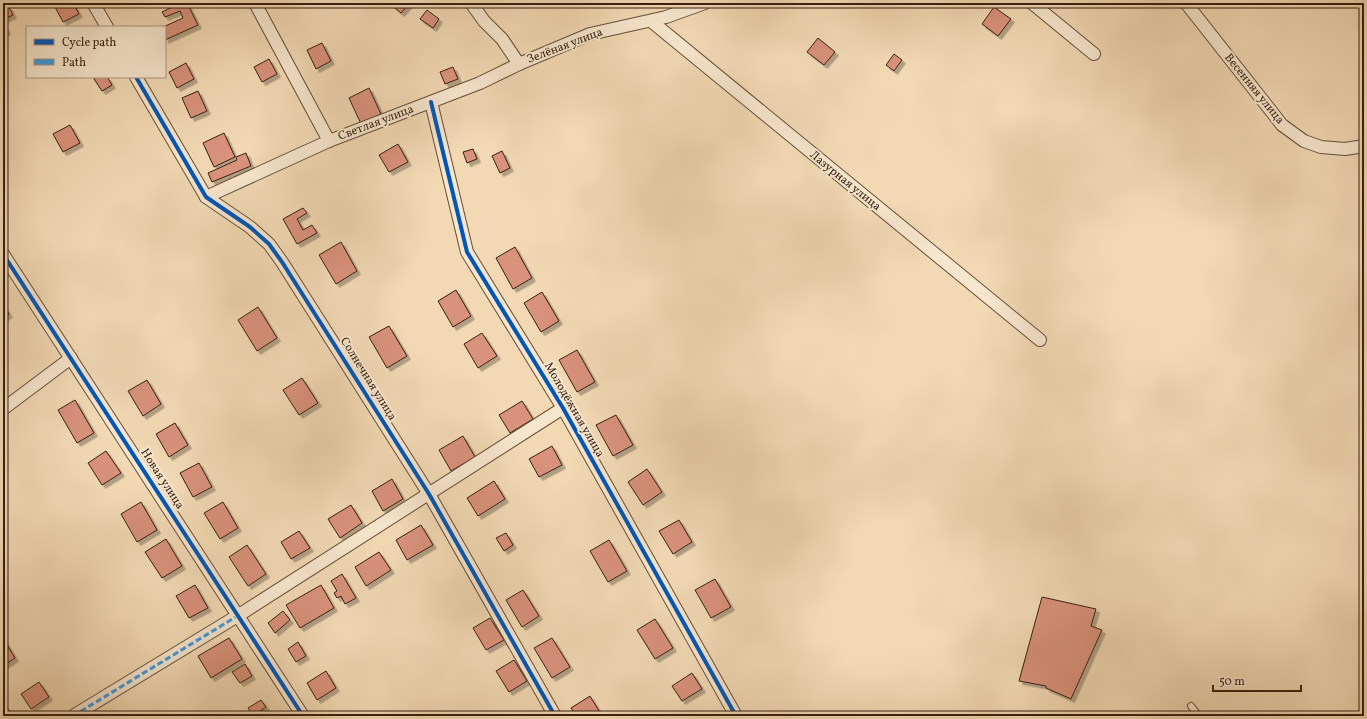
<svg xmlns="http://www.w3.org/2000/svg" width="1367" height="719" font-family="Vollkorn,serif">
<defs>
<filter id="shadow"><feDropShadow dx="3.5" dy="3.5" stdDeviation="0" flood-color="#0004"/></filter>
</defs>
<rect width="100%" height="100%" fill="#f2d9b4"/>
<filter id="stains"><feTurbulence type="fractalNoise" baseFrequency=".005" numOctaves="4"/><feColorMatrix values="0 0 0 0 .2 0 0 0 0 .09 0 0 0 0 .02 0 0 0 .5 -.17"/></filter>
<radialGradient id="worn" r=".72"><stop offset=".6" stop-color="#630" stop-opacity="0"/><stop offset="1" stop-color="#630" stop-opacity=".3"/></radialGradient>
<g fill="#d9927b" stroke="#371f0e" filter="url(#shadow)">
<path d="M58 3H73L79 14 63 22 54 5Z"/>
<path d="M181 3H187L198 25 165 40V27H163L183 18 180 11 165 17 162 12Z"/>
<path d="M389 3H410L401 13Z"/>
<path d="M9 7 13 15 3 20V10Z"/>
<path d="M994 7 1011 19 998 36 982 24Z"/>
<path d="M427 10 439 19 433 28 420 19Z"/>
<path d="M3 23 7 31 3 34Z"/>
<path d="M818 38 835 52 824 65 807 52Z"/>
<path d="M322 43 331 61 316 69 307 50Z"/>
<path d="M894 54 902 60 894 71 886 65Z"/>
<path d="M269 59 277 74 262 82 254 67Z"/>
<path d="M186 63 194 79 177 88 169 72Z"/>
<path d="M453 67 458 79 445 84 440 72Z"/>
<path d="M97 77H107L112 85 102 91 94 79Z"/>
<path d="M369 88 381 114 361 124 349 98Z"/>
<path d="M198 91 207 111 191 118 182 98Z"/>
<path d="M70 125 80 143 63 152 53 134Z"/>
<path d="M224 133 235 157 214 167 203 143Z"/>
<path d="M398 144 408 162 389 172 379 155Z"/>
<path d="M473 149 477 159 467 163 463 152Z"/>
<path d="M502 151 510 168 500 173 492 156Z"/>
<path d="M246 153 251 166 212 182 208 173 237 160 236 157Z"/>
<path d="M303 208 307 213 297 219 303 230 312 225 317 233 297 244 283 219Z"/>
<path d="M341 242 357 271 336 284 319 255Z"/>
<path d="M515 247 532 278 513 289 496 258Z"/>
<path d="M456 290 471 316 453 327 438 301Z"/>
<path d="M542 292 559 321 541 332 524 303Z"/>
<path d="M3 305 9 314 3 318Z"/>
<path d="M258 307 277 338 257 351 238 320Z"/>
<path d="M389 326 407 356 387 368 369 337Z"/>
<path d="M482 333 497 356 478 368 464 344Z"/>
<path d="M577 350 595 382 577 392 559 360Z"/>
<path d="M302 378 318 403 299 415 283 390Z"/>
<path d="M147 380 161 404 143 416 128 391Z"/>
<path d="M75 400 94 433 77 443 58 410Z"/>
<path d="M522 401 533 419 510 433 499 415Z"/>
<path d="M616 415 633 445 613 456 596 425Z"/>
<path d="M175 423 188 445 169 457 156 434Z"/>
<path d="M463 436 475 457 451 471 439 450Z"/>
<path d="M552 446 562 465 539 477 529 459Z"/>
<path d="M106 451 121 473 102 485 88 463Z"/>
<path d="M199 463 212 487 193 497 180 473Z"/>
<path d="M647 469 662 492 643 505 628 482Z"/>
<path d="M392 479 403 499 383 511 372 491Z"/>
<path d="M494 481 505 499 478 516 467 498Z"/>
<path d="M141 502 157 530 137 542 121 514Z"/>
<path d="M223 502 238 528 220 539 204 513Z"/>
<path d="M351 505 362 523 340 538 328 519Z"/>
<path d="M679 520 692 542 673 554 659 531Z"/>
<path d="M421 525 433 545 407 560 396 540Z"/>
<path d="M299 531 310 548 291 559 281 542Z"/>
<path d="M506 533 513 545 504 551 496 538Z"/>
<path d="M166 539 182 566 162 578 145 552Z"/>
<path d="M609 540 627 571 608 582 590 551Z"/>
<path d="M247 545 266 574 248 586 229 557Z"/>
<path d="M379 552 391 570 366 586 355 567Z"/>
<path d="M342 574 356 598 345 604 341 596 337 598 334 593 337 591 331 581Z"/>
<path d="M715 579 731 607 711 618 695 590Z"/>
<path d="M195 585 208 608 189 618 176 596Z"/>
<path d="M321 585 334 608 300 628 286 605Z"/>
<path d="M523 590 539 616 522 627 506 600Z"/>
<path d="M1042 597 1096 609 1091 626 1102 630 1071 699 1046 688V686L1019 681Z"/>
<path d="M283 611 290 620 275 633 268 623Z"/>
<path d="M490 618 504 640 486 650 473 628Z"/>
<path d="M655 619 673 648 655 659 637 630Z"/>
<path d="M3 638 15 658 3 666Z"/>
<path d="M229 638 242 659 211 678 198 656Z"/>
<path d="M552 638 570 667 552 678 534 648Z"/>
<path d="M298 642 306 656 296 662 288 649Z"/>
<path d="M514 660 527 681 509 692 496 671Z"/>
<path d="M245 664 252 676 240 683 232 672Z"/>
<path d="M326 671 336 688 317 700 307 683Z"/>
<path d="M692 673 702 689 682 701 672 686Z"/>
<path d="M39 682 49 697 31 709 21 694Z"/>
<path d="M590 696 602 716H576L571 708Z"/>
<path d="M261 700 266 707 253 716 248 708Z"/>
</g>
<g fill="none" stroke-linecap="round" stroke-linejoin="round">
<g stroke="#664e38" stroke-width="8">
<path id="lane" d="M1191 706 1199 716"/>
</g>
<g stroke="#664e38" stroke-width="14">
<g id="street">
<path d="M93 3 107 27"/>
<path d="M255 3 329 141"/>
<path d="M471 3 484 21 502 39 519 64"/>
<path d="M1032 3 1094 54"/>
<path d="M1186 3 1282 125 1304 141 1321 147 1345 149 1364 146"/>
<path d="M651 21 1040 340"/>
<path d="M136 77 206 197 250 227 269 244 282 262 429 494 555 716"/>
<path d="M431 102 467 252 563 408 736 716"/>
<path d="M206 197 329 141 480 83 519 64 590 34 666 17 705 3"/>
<path d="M3 254 303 716"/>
<path d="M3 409 71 358"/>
<path d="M3 713 5 716"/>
<path d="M73 716 239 615 563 408"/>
</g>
</g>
<use href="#lane" stroke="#f7e6ce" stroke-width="6"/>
<use href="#street" stroke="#f7e6ce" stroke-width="12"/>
<path stroke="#3e9bde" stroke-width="3" stroke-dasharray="6 3" stroke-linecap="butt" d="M73 716 239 615"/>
<g stroke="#f7e6ce" stroke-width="6">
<g id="cycleway">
<path d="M136 77 206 197 250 227 269 244 282 262 429 494 555 716"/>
<path d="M431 102 467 252 563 408 736 716"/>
<path d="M3 254 303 716"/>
</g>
</g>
<use href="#cycleway" stroke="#0057b8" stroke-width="4"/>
</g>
<g text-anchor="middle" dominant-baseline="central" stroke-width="4" stroke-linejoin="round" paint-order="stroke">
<g font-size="12" fill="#371f0e" stroke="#f7e6ce">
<text transform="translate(565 46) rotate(-21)">Зелёная улица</text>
<text transform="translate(1254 89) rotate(51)">Весенняя улица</text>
<text transform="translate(376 123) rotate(-21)">Светлая улица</text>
<text transform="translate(845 181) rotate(39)">Лазурная улица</text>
<text transform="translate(368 379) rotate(58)">Солнечная улица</text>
<text transform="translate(574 410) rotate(60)">Молодёжная улица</text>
<text transform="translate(162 479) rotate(57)">Новая улица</text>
</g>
</g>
<rect width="1367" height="719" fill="none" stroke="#f2d9b4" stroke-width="16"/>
<rect x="4" y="4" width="1359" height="711" fill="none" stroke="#371f0e" stroke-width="2"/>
<rect x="8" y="8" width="1351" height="703" fill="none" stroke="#371f0e"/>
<rect x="26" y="26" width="140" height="52" fill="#f7e6ce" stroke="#aa9681"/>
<rect x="34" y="39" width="20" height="6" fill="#0057b8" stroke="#aa9681"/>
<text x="62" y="46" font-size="12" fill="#371f0e">Cycle path</text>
<rect x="34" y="59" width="20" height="6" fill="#3e9bde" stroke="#aa9681"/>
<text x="62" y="66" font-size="12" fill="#371f0e">Path</text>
<path d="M1213 685v6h88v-6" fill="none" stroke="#371f0e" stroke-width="2"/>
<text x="1219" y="685" font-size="12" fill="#371f0e" stroke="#f7e6ce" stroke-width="3" paint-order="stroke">50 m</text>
<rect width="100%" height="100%" filter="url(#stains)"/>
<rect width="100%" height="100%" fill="url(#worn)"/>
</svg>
